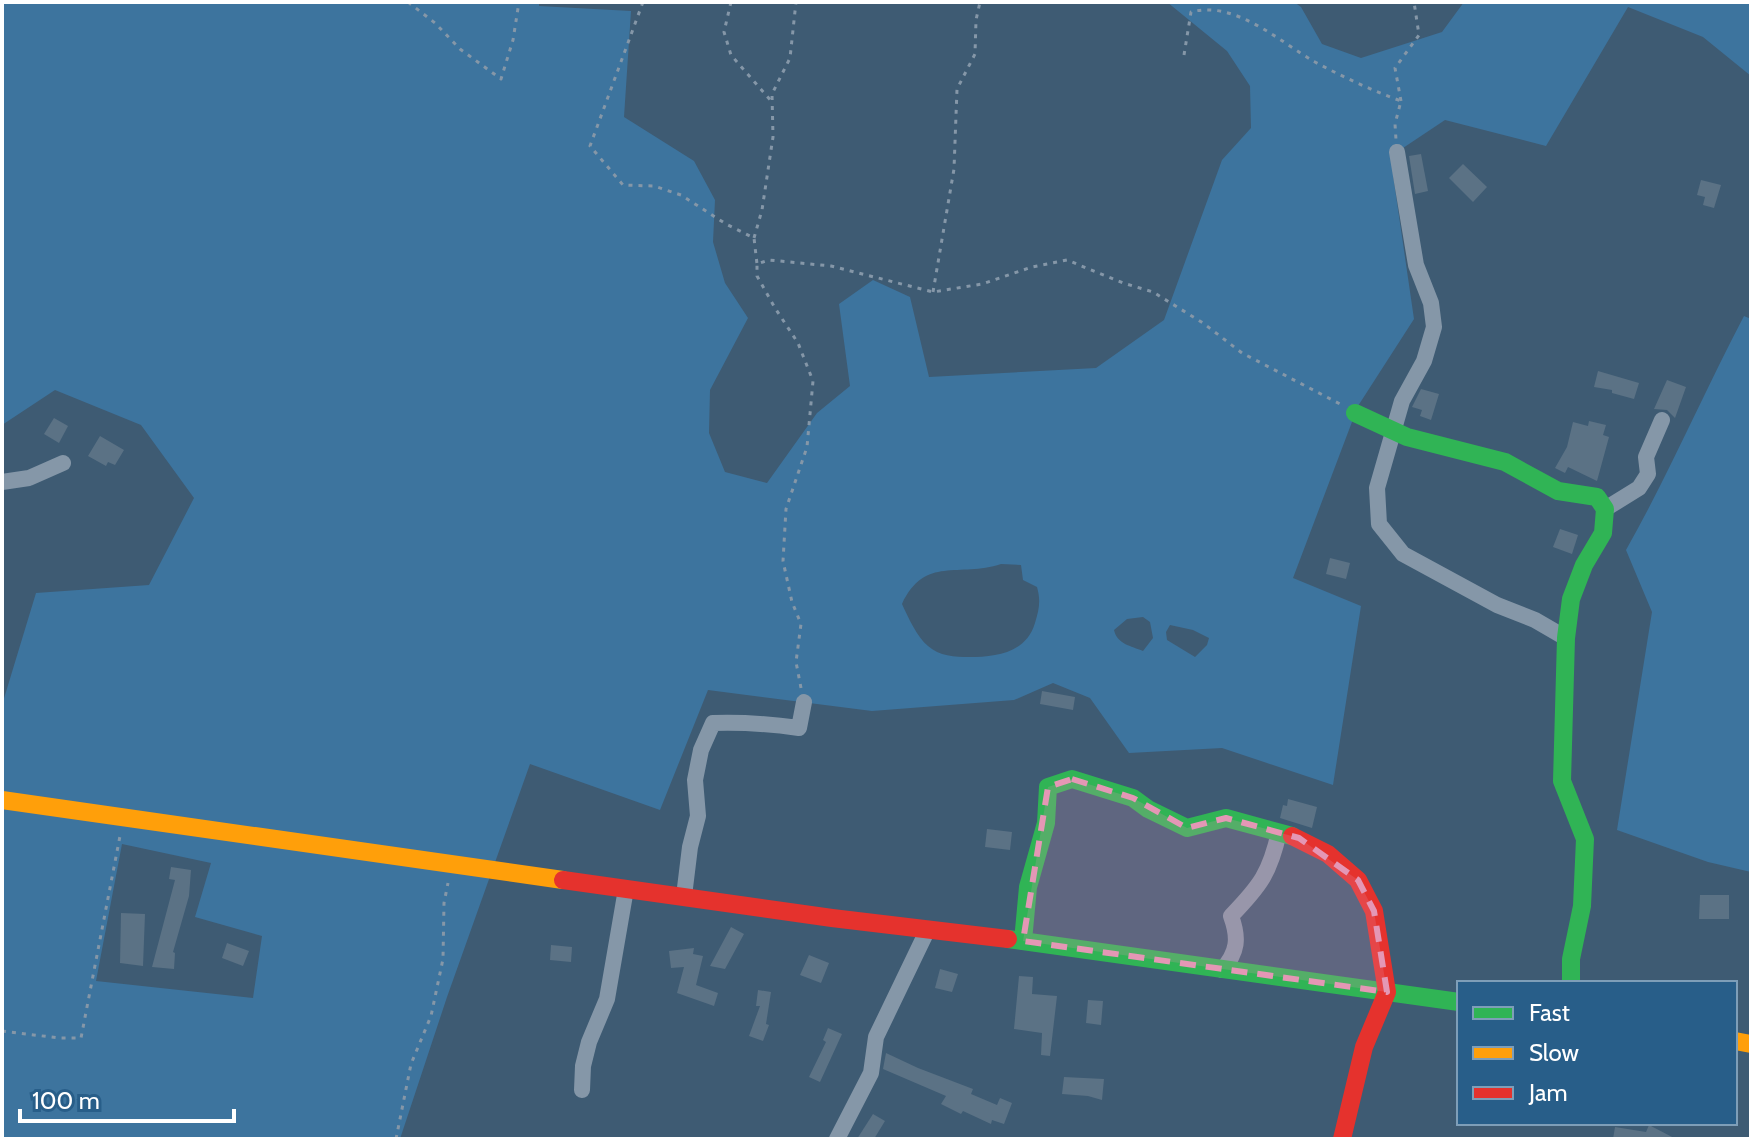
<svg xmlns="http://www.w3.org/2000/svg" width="1753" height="1141" font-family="Cabin,sans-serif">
<rect width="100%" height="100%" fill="#3e5b73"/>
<g fill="#3d749e" fill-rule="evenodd">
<path d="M2 2H539V6L631 11 624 117 694 161 715 200 713 242 725 283 748 318 710 390 709 433 725 472 767 483 817 413 850 386 839 304 873 280 910 297 929 377 1096 368 1164 320 1222 160 1251 128 1250 86 1227 51 1167 2H1294L1301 7 1322 44 1361 58 1442 32 1464 2H1751V76L1703 37 1628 7 1546 146 1445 120 1397 152 1393 175 1414 319 1358 406 1293 578 1361 606 1333 785 1222 748 1129 753 1090 698 1053 683 1014 700 872 711 708 690 660 810 530 764 447 997 400 1139H2V705L36 593 149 585 194 498 141 425 55 390 2 425ZM1001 564 1021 565 1023 580 1037 587C1041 601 1039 610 1035 623 1026 653 996 657 969 657 955 657 939 656 928 646 917 637 908 617 902 604 925 555 959 578 1001 564ZM1143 617 1150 622 1153 638 1143 651C1131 646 1117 644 1114 630L1127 619ZM1170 625 1193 630 1209 638 1207 645 1195 657 1167 640 1166 632ZM122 844 211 863 195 917 262 936 253 998 96 981Z"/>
<path d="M1744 316 1751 319V872L1708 862 1617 830 1652 612 1626 550C1669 474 1703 394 1744 316Z"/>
</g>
<g fill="#5b7285">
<path d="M1421 154 1428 191 1415 194 1409 156Z"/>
<path d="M1463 164 1487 187 1473 202 1449 178Z"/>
<path d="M1701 180 1721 185 1714 208 1703 205 1705 197 1697 195Z"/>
<path d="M1598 371 1639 383 1634 399 1612 393V390L1594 387Z"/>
<path d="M1667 380 1686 387 1675 418 1667 410 1654 409Z"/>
<path d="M1421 389 1439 394 1431 420 1420 416 1422 410 1412 407Z"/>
<path d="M54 418 68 426 59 443 44 434Z"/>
<path d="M1589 421 1606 425 1603 435 1609 437 1597 481 1568 467 1565 473 1555 468 1567 447 1573 422 1588 426Z"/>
<path d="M100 436 124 450 115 465 108 462 106 466 88 456Z"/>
<path d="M1560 529 1578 535 1572 554 1553 547Z"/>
<path d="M1330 558 1350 563 1346 579 1326 574Z"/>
<path d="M1042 691 1075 697 1073 710 1040 704Z"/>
<path d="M1288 799 1317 807 1312 828 1280 818 1283 805 1287 806Z"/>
<path d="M987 829 1012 832 1010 850 985 847Z"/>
<path d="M171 867 191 870 189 896 173 952 175 953 174 969 152 967 175 880 169 879Z"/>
<path d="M1700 895H1729V919H1699Z"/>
<path d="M121 913 145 914 143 966 120 963Z"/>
<path d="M731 927 744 934 725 969 710 966Z"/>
<path d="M227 943 249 951 243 966 222 958Z"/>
<path d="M551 945 572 947 571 962 550 960Z"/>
<path d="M694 948 693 954 703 956 696 985 718 993 714 1006 677 993 684 967 671 968 669 951Z"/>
<path d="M809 955 829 963 821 983 800 975Z"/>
<path d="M940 969 958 974 952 992 935 988Z"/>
<path d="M1019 976 1033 977 1032 994 1057 996 1050 1056 1041 1055 1042 1033 1014 1029Z"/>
<path d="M758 990 771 992 766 1024 769 1025 763 1041 749 1036 760 1006H756Z"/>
<path d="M1088 1000 1103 1001 1101 1025 1086 1023Z"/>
<path d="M828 1028 842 1034 820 1082 809 1077 826 1042 823 1040Z"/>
<path d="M886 1053 918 1068 973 1089 971 1094 997 1105 1000 1098 1012 1103 1004 1124 992 1120 991 1124 963 1111 961 1114 941 1104 946 1096 883 1069Z"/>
<path d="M1064 1077 1104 1079 1102 1100 1088 1096 1062 1094Z"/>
<path d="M873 1114 885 1121 874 1139H857Z"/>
<path d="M1649 1125 1676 1139H1613L1615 1127 1646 1132Z"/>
</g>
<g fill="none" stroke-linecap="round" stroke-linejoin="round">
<g stroke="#8597a8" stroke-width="3" stroke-dasharray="4 6" stroke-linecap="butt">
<path d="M408 2 435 23 460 49 501 79 513 40 519 2"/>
<path d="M643 2 590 146 623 185 654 186 681 195 726 224 754 238 757 264"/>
<path d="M731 2 724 32 731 55 772 102"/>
<path d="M1184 55 1191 12C1235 0 1280 42 1315 62 1343 77 1371 90 1401 101L1395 124 1396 140"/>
<path d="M1401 101 1395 68 1419 35 1414 2"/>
<path d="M754 238 762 210 773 137 772 94 790 58 796 2"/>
<path d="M933 292 954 169 957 89 975 54 976 20 980 2"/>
<path d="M801 688 796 662 801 624 792 602 783 561 786 509 807 447 813 381 798 343 775 308 757 276V264L769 260 831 266 933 292 982 284 1032 267 1067 260 1123 283 1153 292 1203 323 1242 353 1342 405"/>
<path d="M2 1031 59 1038H81L120 836"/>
<path d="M396 1139 411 1064 431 1016 443 959 444 903 448 883"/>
</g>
<g stroke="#8597a8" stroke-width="16">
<path d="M1397 152 1416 265 1431 303 1434 327 1424 361 1402 401 1377 488 1379 524 1403 554 1497 605 1535 620 1566 638"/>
<path d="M2 482 29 478 63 463"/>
<path d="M1605 509 1639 488 1648 474 1646 457 1662 420"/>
<path d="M684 896 690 847 698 816 695 780 701 750 713 723C742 722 770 724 799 728L804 702"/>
<path d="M1222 970C1238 952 1239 938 1231 916 1260 886 1270 873 1279 832"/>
<path d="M582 1090 583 1066 589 1042 607 999 626 889"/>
<path d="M837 1139 871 1073 876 1037 927 931"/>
</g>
<g stroke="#30b455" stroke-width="18">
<path d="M1355 413 1407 437 1505 462 1558 491 1597 497 1605 509 1603 533 1584 565 1571 599 1566 638 1562 781 1585 839 1582 906 1571 959V983"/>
<path d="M1008 939 1459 1002"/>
<path d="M1023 941 1028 887 1046 823 1048 787 1072 779 1133 798 1148 809 1187 828 1226 818 1292 836"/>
</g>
<g stroke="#ff9f0a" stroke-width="18">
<path d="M2 800 563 880"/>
<path d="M1735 1041 1751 1044"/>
</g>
<g stroke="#e5322d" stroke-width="18">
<path d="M1292 836 1328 854 1358 880 1374 911 1387 992 1364 1047 1342 1139"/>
<path d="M563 880 832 918 1008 939"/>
</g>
</g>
<path fill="#e497b5" fill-opacity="0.2" stroke="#e497b5" stroke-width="6" stroke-dasharray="16 10" stroke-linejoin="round" d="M1072 779 1133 798 1187 828 1226 818 1299 838 1358 880 1374 911 1387 992 1023 941 1048 787Z"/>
<rect width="1753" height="1141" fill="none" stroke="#ffffff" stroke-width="8"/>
<rect x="1457" y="981" width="280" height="144" fill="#285e89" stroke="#7e9eb8" stroke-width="2"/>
<rect x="1473" y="1007" width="40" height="12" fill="#30b455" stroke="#7e9eb8" stroke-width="2"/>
<text x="1529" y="1021" font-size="24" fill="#ffffff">Fast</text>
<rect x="1473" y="1047" width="40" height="12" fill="#ff9f0a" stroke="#7e9eb8" stroke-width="2"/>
<text x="1529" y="1061" font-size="24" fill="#ffffff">Slow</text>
<rect x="1473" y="1087" width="40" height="12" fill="#e5322d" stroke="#7e9eb8" stroke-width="2"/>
<text x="1529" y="1101" font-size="24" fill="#ffffff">Jam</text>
<path d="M20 1109v12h214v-12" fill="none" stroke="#ffffff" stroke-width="4"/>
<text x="32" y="1109" font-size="24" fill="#ffffff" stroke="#285e89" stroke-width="6" paint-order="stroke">100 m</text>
</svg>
